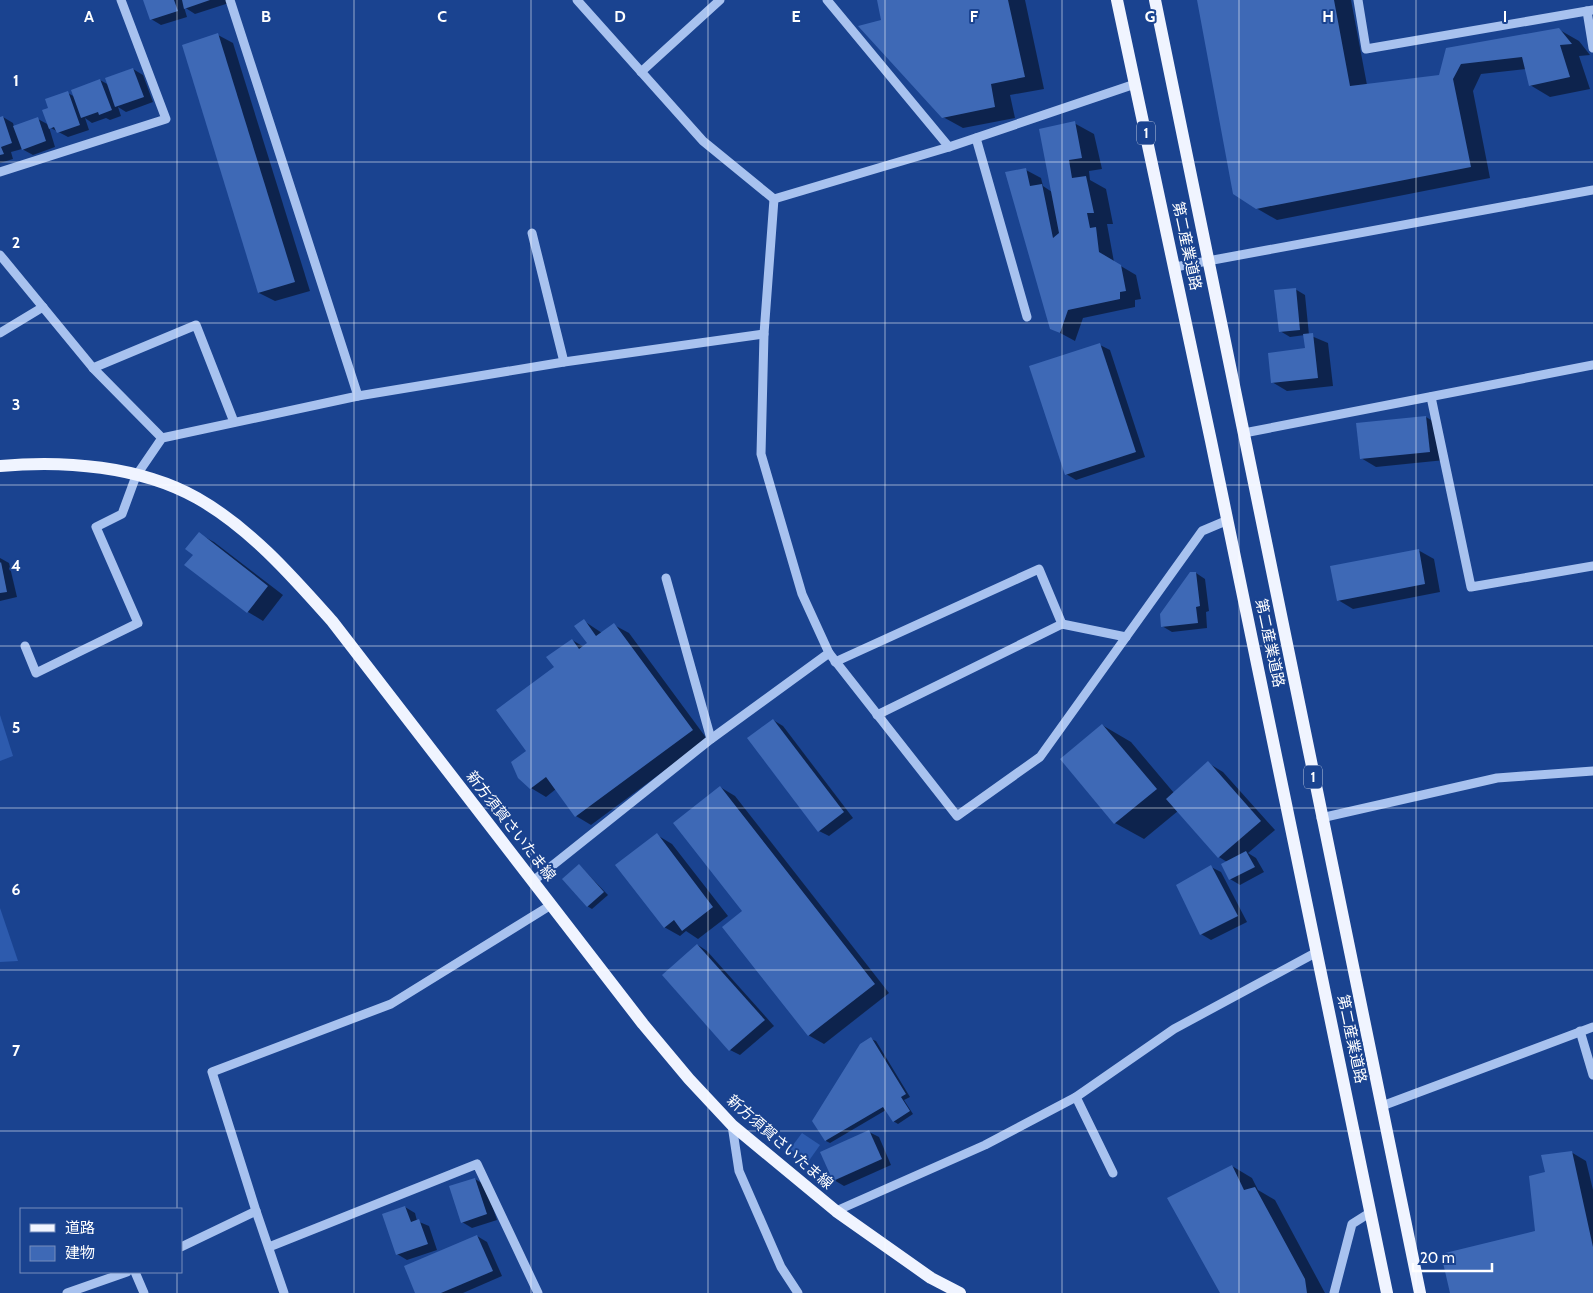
<svg xmlns="http://www.w3.org/2000/svg" width="1593" height="1293" font-family="Cabin,'Noto Sans JP',sans-serif">
<rect width="100%" height="100%" fill="#1a4390"/>
<g fill="#2d5bae">
<path d="M0 715 13 756 0 761Z"/>
<path d="M0 908 18 961 0 962Z"/>
<path d="M802 1133 820 1145 808 1162 790 1149Z"/>
</g>
<g fill="#0007">
<path d="M145 0H228L229 3 195 14 184 7 187 17 161 25 151 19Z"/>
<path d="M878 0H1025L1044 89 1010 95 1015 118 963 128 943 117 883 21Z"/>
<path d="M1198 0H1351L1367 85 1440 76 1447 49 1558 29 1579 41 1590 55 1579 56 1590 89 1550 97 1530 85 1526 69 1481 74 1473 91 1490 178 1277 220 1256 208Z"/>
<path d="M218 35 233 43 310 291 275 301 259 293Z"/>
<path d="M133 69 143 75 153 102 126 112 118 107 121 116 110 120 106 118 92 123 85 118 89 130 68 137 49 127 55 147 33 155 22 149 11 152 13 159 0 163V118L3 117 13 123 14 127 38 119 49 125 50 108 68 93 75 97 100 80 109 85Z"/>
<path d="M1074 123 1094 134 1102 169 1089 171 1090 180 1106 189 1113 224H1107L1114 262 1136 275 1141 299 1135 300V307L1083 318 1075 341 1051 328 1026 170 1041 178 1043 186 1052 192Z"/>
<path d="M1295 289 1305 295 1309 335 1328 343 1333 386 1287 391 1272 382 1307 350 1305 335 1290 337 1280 331Z"/>
<path d="M1100 345 1110 350 1145 457 1076 480 1066 474Z"/>
<path d="M1426 417 1441 426 1445 460 1376 467 1361 458 1357 424Z"/>
<path d="M199 534 214 542 283 595 263 621 248 612 186 565 194 555Z"/>
<path d="M1418 550 1434 559 1440 592 1353 609 1338 600Z"/>
<path d="M0 558 9 563 17 597 0 601Z"/>
<path d="M1196 573 1205 579 1209 611 1206 612 1207 628 1172 632 1162 626Z"/>
<path d="M584 621 602 633 614 625 629 633 707 739 591 825 576 816 556 789 546 797 531 788 528 751 556 667 572 640 584 647 589 643Z"/>
<path d="M773 720 783 726 853 818 829 836 819 831Z"/>
<path d="M1102 725 1131 742 1174 793 1208 763 1223 772 1275 830 1248 853 1256 858 1264 872 1240 885 1230 879 1227 862 1219 857 1178 811 1144 839 1115 823Z"/>
<path d="M720 787 735 796 889 993 824 1044 808 1035 744 911Z"/>
<path d="M657 835 672 844 728 916 698 939 686 931 680 936 664 927Z"/>
<path d="M580 866 608 895 592 909 587 906Z"/>
<path d="M1211 867 1221 872 1247 922 1211 940 1201 934Z"/>
<path d="M698 945 707 951 774 1026 740 1055 730 1050Z"/>
<path d="M871 1039 876 1041 910 1097 904 1100 913 1114 898 1124 893 1121 886 1110 830 1143 826 1141Z"/>
<path d="M869 1132 879 1137 891 1165 844 1186 834 1180Z"/>
<path d="M1571 1152 1586 1161 1593 1190V1293H1451L1536 1232 1546 1172Z"/>
<path d="M1232 1166 1252 1178 1258 1190 1275 1200 1325 1293H1221Z"/>
<path d="M475 1179 485 1185 497 1220 472 1228 462 1222Z"/>
<path d="M405 1207 415 1213 417 1221 429 1226 437 1250 407 1260 397 1254Z"/>
<path d="M477 1236 487 1242 502 1276 463 1293H417Z"/>
</g>
<g fill="#3e69b6">
<path d="M143 0H174L178 11 150 20Z"/>
<path d="M182 0H210L184 9Z"/>
<path d="M877 0H1008L1025 77 991 84 995 107 942 118 858 26 881 20Z"/>
<path d="M1197 0H1334L1350 86 1439 75 1446 48 1559 28 1572 44 1560 45 1570 77 1529 86 1522 57 1461 64 1453 79 1471 167 1256 209 1233 194Z"/>
<path d="M218 33 295 282 258 293 182 45Z"/>
<path d="M133 68 144 97 115 107 105 78Z"/>
<path d="M100 79 112 110 99 115 98 112 81 118 71 90Z"/>
<path d="M68 91 80 125 57 133 54 127 49 129 42 110 48 108 45 99Z"/>
<path d="M3 116 12 143 1 147 4 154 0 155V117Z"/>
<path d="M38 117 46 141 22 150 13 126Z"/>
<path d="M1075 121 1082 158 1069 160 1072 178 1086 176 1094 213H1087L1090 228 1096 227 1099 252 1121 265 1126 291 1120 292V299L1068 310 1060 333 1050 329 1005 172 1026 168 1030 186 1042 184 1053 238 1059 233 1039 129Z"/>
<path d="M1296 288 1300 330 1279 332 1274 290Z"/>
<path d="M1313 333 1318 378 1271 383 1268 353 1305 348 1303 334Z"/>
<path d="M1100 343 1136 452 1065 475 1029 366Z"/>
<path d="M1426 416 1430 452 1360 459 1356 423Z"/>
<path d="M199 532 268 586 247 613 184 565 193 555 185 549Z"/>
<path d="M1419 549 1425 584 1337 601 1330 566Z"/>
<path d="M1 562 7 592 0 593V563Z"/>
<path d="M1190 572H1196L1200 606 1196 607 1198 623 1161 627 1160 614Z"/>
<path d="M584 619 596 636 614 623 693 730 575 817 546 777 530 789 518 778 511 762 526 751 496 710 554 667 546 657 572 639 579 649 587 643 574 626Z"/>
<path d="M773 719 844 812 818 832 747 738Z"/>
<path d="M1102 724 1157 789 1114 824 1060 759Z"/>
<path d="M1208 761 1261 821 1218 858 1166 799Z"/>
<path d="M720 786 875 984 808 1036 722 927 742 911 673 823Z"/>
<path d="M657 833 713 907 682 931 674 920 664 928 615 865Z"/>
<path d="M1246 851 1255 867 1229 880 1221 864Z"/>
<path d="M579 864 604 892 587 907 562 879Z"/>
<path d="M1211 865 1238 916 1200 935 1176 885Z"/>
<path d="M697 944 765 1020 729 1051 662 975Z"/>
<path d="M871 1037 906 1094 901 1097 910 1111 893 1122 883 1107 825 1141 812 1121 860 1044Z"/>
<path d="M869 1130 882 1159 833 1181 820 1152Z"/>
<path d="M1572 1151 1593 1247V1293H1450L1441 1254 1535 1231 1529 1176 1545 1172 1541 1155Z"/>
<path d="M1232 1165 1244 1190 1255 1187 1305 1279 1307 1293H1220L1167 1198Z"/>
<path d="M475 1178 487 1214 461 1223 449 1186Z"/>
<path d="M405 1206 411 1222 419 1219 428 1244 396 1255 382 1214Z"/>
<path d="M477 1235 493 1271 441 1293H415L404 1266Z"/>
</g>
<g fill="none" stroke-linecap="round" stroke-linejoin="round">
<g stroke="#a8c2ef" stroke-width="9">
<path d="M230 0 358 396"/>
<path d="M577 0 703 141 774 199"/>
<path d="M827 0 949 147"/>
<path d="M1358 0 1366 49 1593 10"/>
<path d="M1587 11 1593 48"/>
<path d="M641 72 720 0"/>
<path d="M976 138 1027 317"/>
<path d="M0 172 166 119 121 0"/>
<path d="M774 199 949 147 1135 84"/>
<path d="M532 233 564 362"/>
<path d="M0 255 93 368 162 438"/>
<path d="M1175 267 1593 190"/>
<path d="M0 333 43 307"/>
<path d="M93 368 196 325 234 422"/>
<path d="M1431 397 1471 587 1593 566"/>
<path d="M1244 433 1593 365"/>
<path d="M666 578 711 739"/>
<path d="M1062 624 1126 637"/>
<path d="M25 646 36 673 138 623 96 527 122 514 136 476 162 438 358 396 564 362 764 334"/>
<path d="M829 653 957 816 1040 757 1202 531 1228 520"/>
<path d="M835 662 1039 569 1062 624 877 715"/>
<path d="M1321 818 1497 778 1593 771"/>
<path d="M533 881 711 739 829 653 802 594 761 454 764 334 774 199"/>
<path d="M1580 1031 1593 1075"/>
<path d="M1076 1097 1113 1173"/>
<path d="M1382 1106 1593 1027"/>
<path d="M732 1125 739 1171 781 1267 798 1293"/>
<path d="M836 1211 985 1145 1076 1097 1174 1029 1317 952"/>
<path d="M181 1247 256 1211"/>
<path d="M269 1247 477 1164 538 1293"/>
<path d="M135 1272 144 1293"/>
<path d="M67 1293 127 1272"/>
<path d="M284 1293 256 1211 212 1072 391 1004 551 905"/>
<path d="M1334 1293 1352 1224 1371 1212"/>
</g>
<g stroke="#f0f4ff" stroke-width="12">
<path d="M1117 0 1211 441 1387 1293"/>
<path d="M1155 0 1420 1293"/>
<path d="M0 466C64 460 140 466 197 498 250 528 292 576 332 621L643 1024 689 1079 732 1125 836 1211 931 1278 960 1293"/>
</g>
</g>
<path fill="none" stroke="#fff" stroke-width="1" stroke-opacity="0.55" d="M177 0V1209M354 0V1293M531 0V1293M708 0V1293M885 0V1293M1062 0V1293M1239 0V1293M1416 0V1293M0 162H1593M0 323H1593M0 485H1593M0 646H1593M0 808H1593M0 970H1593M0 1131H1593M177 1272V1293"/>
<g text-anchor="middle" dominant-baseline="central" stroke-width="4" stroke-linejoin="round" paint-order="stroke">
<g fill="#1a4390" stroke="#bac7de" stroke-width="1">
<rect x="1137" y="121.5" width="18" height="23" rx="4"/>
<rect x="1304" y="765.5" width="18" height="23" rx="4"/>
</g>
<g font-size="14" font-weight="bold" fill="#fff">
<text x="1146" y="133">1</text>
<text x="1313" y="777">1</text>
</g>
<g font-size="15" fill="#fff" stroke="#1a4390">
<text transform="translate(1187 246) rotate(78)">第二産業道路</text>
<text transform="translate(1270 643) rotate(78)">第二産業道路</text>
<text transform="translate(511 826) rotate(52)">新方須賀さいたま線</text>
<text transform="translate(1352 1039) rotate(78)">第二産業道路</text>
<text transform="translate(780 1142) rotate(41)">新方須賀さいたま線</text>
</g>
</g>
<g font-size="16" text-anchor="middle" font-weight="bold" fill="#fff" stroke="#1a4390" stroke-width="4" stroke-linejoin="round" paint-order="stroke">
<text x="89" y="22">A</text>
<text x="266" y="22">B</text>
<text x="442" y="22">C</text>
<text x="620" y="22">D</text>
<text x="796" y="22">E</text>
<text x="974" y="22">F</text>
<text x="1150" y="22">G</text>
<text x="1328" y="22">H</text>
<text x="1505" y="22">I</text>
<text x="16" y="86">1</text>
<text x="16" y="248">2</text>
<text x="16" y="410">3</text>
<text x="16" y="571">4</text>
<text x="16" y="733">5</text>
<text x="16" y="895">6</text>
<text x="16" y="1056">7</text>
</g>
<rect x="20" y="1208" width="162" height="65" fill="#1a4390" stroke="#768ebc"/>
<rect x="30" y="1224" width="25" height="8" fill="#f0f4ff" stroke="#768ebc"/>
<text x="65" y="1233" font-size="15" fill="#ffffff">道路</text>
<rect x="30" y="1246" width="25" height="15" fill="#3e69b6" stroke="#768ebc"/>
<text x="65" y="1258" font-size="15" fill="#ffffff">建物</text>
<path d="M1413 1263v8h79v-8" fill="none" stroke="#ffffff" stroke-width="2.5"/>
<text x="1420" y="1263" font-size="15" fill="#ffffff" stroke="#1a4390" stroke-width="4" paint-order="stroke">20 m</text>
</svg>
